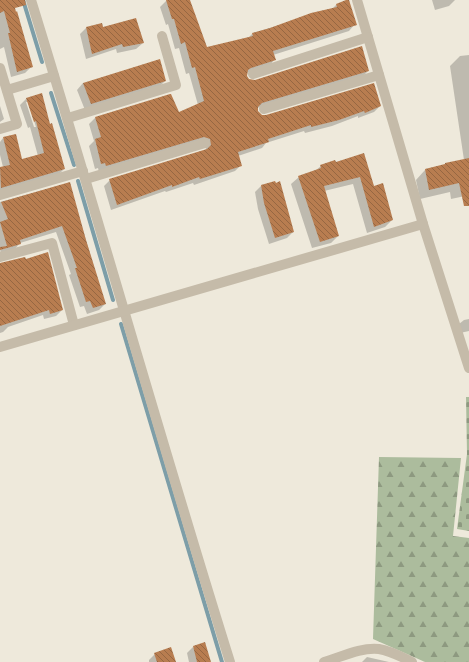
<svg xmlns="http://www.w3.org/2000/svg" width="469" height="662" font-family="'Open Sans',sans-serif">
<defs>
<pattern id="forest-firs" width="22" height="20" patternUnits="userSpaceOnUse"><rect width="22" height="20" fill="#acbc9d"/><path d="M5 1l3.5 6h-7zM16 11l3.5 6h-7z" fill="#8d9980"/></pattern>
<pattern id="cemetery-stones" width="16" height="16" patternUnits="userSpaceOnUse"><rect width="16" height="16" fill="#acbc9d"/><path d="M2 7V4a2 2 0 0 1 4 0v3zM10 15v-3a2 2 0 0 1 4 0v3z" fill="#8d9980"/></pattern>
<pattern id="building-back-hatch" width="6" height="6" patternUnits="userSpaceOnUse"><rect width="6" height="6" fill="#b87d50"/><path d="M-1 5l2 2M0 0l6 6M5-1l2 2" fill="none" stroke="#966742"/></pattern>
</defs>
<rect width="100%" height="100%" fill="#eee9db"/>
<path fill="url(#forest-firs)" d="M379 457 461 458 453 536 469 538V662H425L373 639Z"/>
<path fill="url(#cemetery-stones)" d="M466 397H469V531L457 529 467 454Z"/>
<g fill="#0003" fill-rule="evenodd">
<path d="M0 0H12L31 67 25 73 11 77 4 47 0 49Z"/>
<path d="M167 0H189L206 48 248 38 253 33 332 9 336 5 348 0 355 24 349 31 273 55 275 59 269 66 246 73V76L248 80 255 81 368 71 362 77 257 108V112L262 116 380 106 374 112 358 118V116L332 126 305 133 304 131 266 143 262 148 238 156 241 165 235 171 194 185 193 183 166 192 165 191 111 210 104 186 110 180 205 151 206 148 203 144 99 172 98 168 95 169 89 146 94 141 89 124 95 118 170 95 178 114 198 105 189 73 186 74 179 48 175 49 168 24 166 25 160 7Z"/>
<path d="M432 0H455L449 6 435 10Z"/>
<path d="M102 24 103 28 143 43 136 49 117 53 116 49 86 59 80 34 86 28Z"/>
<path d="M469 55V192L465 196 451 199 450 192 420 199 416 180 425 170 444 165 445 164 464 160 450 66 460 56Z"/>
<path d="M165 81 159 87 85 110 77 90 83 83Z"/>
<path d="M26 99 50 125 64 169 58 175 0 192V168L3 167 0 155V142L3 138 22 161 38 156 30 127 28 128 20 105ZM26 102H28L36 127H34Z"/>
<path d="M0 106 4 119 0 122Z"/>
<path d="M363 155 374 187 392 220 385 227 367 233 353 184 324 191 338 236 331 243 312 248 291 184 299 177 315 171 321 166 335 164Z"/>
<path d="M275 182 293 232 287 238 269 244 258 209 255 192 261 186Z"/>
<path d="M69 183 105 304 99 310 87 314 84 306 80 307 69 275 71 274 56 232 20 243 14 250 1 254 0 249V202Z"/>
<path d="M25 260 62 310 56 316 44 319 43 315 8 327 3 332 0 333V265Z"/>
<path d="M469 319V331L460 333 459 324 464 320Z"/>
<path d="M193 647 210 662H189L187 653Z"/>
<path d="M155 654 175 662H149V660Z"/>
<path d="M367 657 389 662H362Z"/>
</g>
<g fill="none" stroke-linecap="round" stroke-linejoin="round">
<g stroke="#7d9ea8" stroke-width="4">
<path d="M23 0 42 62"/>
<path d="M51 93 74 165"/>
<path d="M78 181 113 300"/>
<path d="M121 324 222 662"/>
</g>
</g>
<g fill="url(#building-back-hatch)">
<path d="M0 0H25L26 5 15 8 16 12 17 11 33 67 17 72 8 33H10L4 11 0 13Z"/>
<path d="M166 0H190L207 47 253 36 252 33 270 28 311 13 337 7 336 4 346 0H349L357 25 273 51 276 60 251 68 248 70 247 76 249 79 255 80 362 46 369 71 262 103 258 107V111L262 115H266L374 83 381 106 365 113 364 111 339 120 311 127V125L268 139 269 142 238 152 242 166 200 179 199 177 172 187V185L117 205 109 179 207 149 211 145 210 139 204 137 106 166 105 163 101 164 95 139 101 137 95 117 170 94H171L179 112 204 101 195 67 192 68 185 42 181 44 174 19H172Z"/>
<path d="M136 18 144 43 123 47 122 44 92 54 86 27 102 23 103 27Z"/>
<path d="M160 59 166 81 91 104 83 83Z"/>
<path d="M42 93 50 124 52 123 65 169 1 188 0 167 10 165 3 137 16 134 22 159 44 153 36 121 34 122 26 98Z"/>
<path d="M364 153 374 186 383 183 393 220 374 227 360 177 324 186 339 236 320 242 298 176 321 168 320 165 335 160 336 162Z"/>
<path d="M469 158V206H464L459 183 429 190 425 169 445 164V163Z"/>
<path d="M275 181 276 183 280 181 294 232 275 238 264 203 261 185Z"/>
<path d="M70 182 86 240 106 304 93 308 90 301 86 302 75 268H77L62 226 20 240 21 244 0 250V247L7 246 0 222 8 219 1 202Z"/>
<path d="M48 252 63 310 50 314 49 310 0 326V263L25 257 26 259Z"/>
<path d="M205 642 211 662H197L193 646Z"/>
<path d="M171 647 176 662H157L154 653Z"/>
</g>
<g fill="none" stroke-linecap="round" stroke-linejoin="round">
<g stroke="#c5bba9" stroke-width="10">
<path d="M31 0C99 220 161 442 230 662"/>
<path d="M357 0 423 224 469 368"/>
<path d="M0 68 17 124 0 129"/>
<path d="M253 74 368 37"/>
<path d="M7 90 54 76"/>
<path d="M264 109 379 75"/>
<path d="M68 118 176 85 162 36"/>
<path d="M86 179 205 143"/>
<path d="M0 195 83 171"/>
<path d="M0 257 52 243 74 325"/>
<path d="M0 347 423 224"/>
<path d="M324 662C341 657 361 647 379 649 391 651 402 657 412 662"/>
</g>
</g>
</svg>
